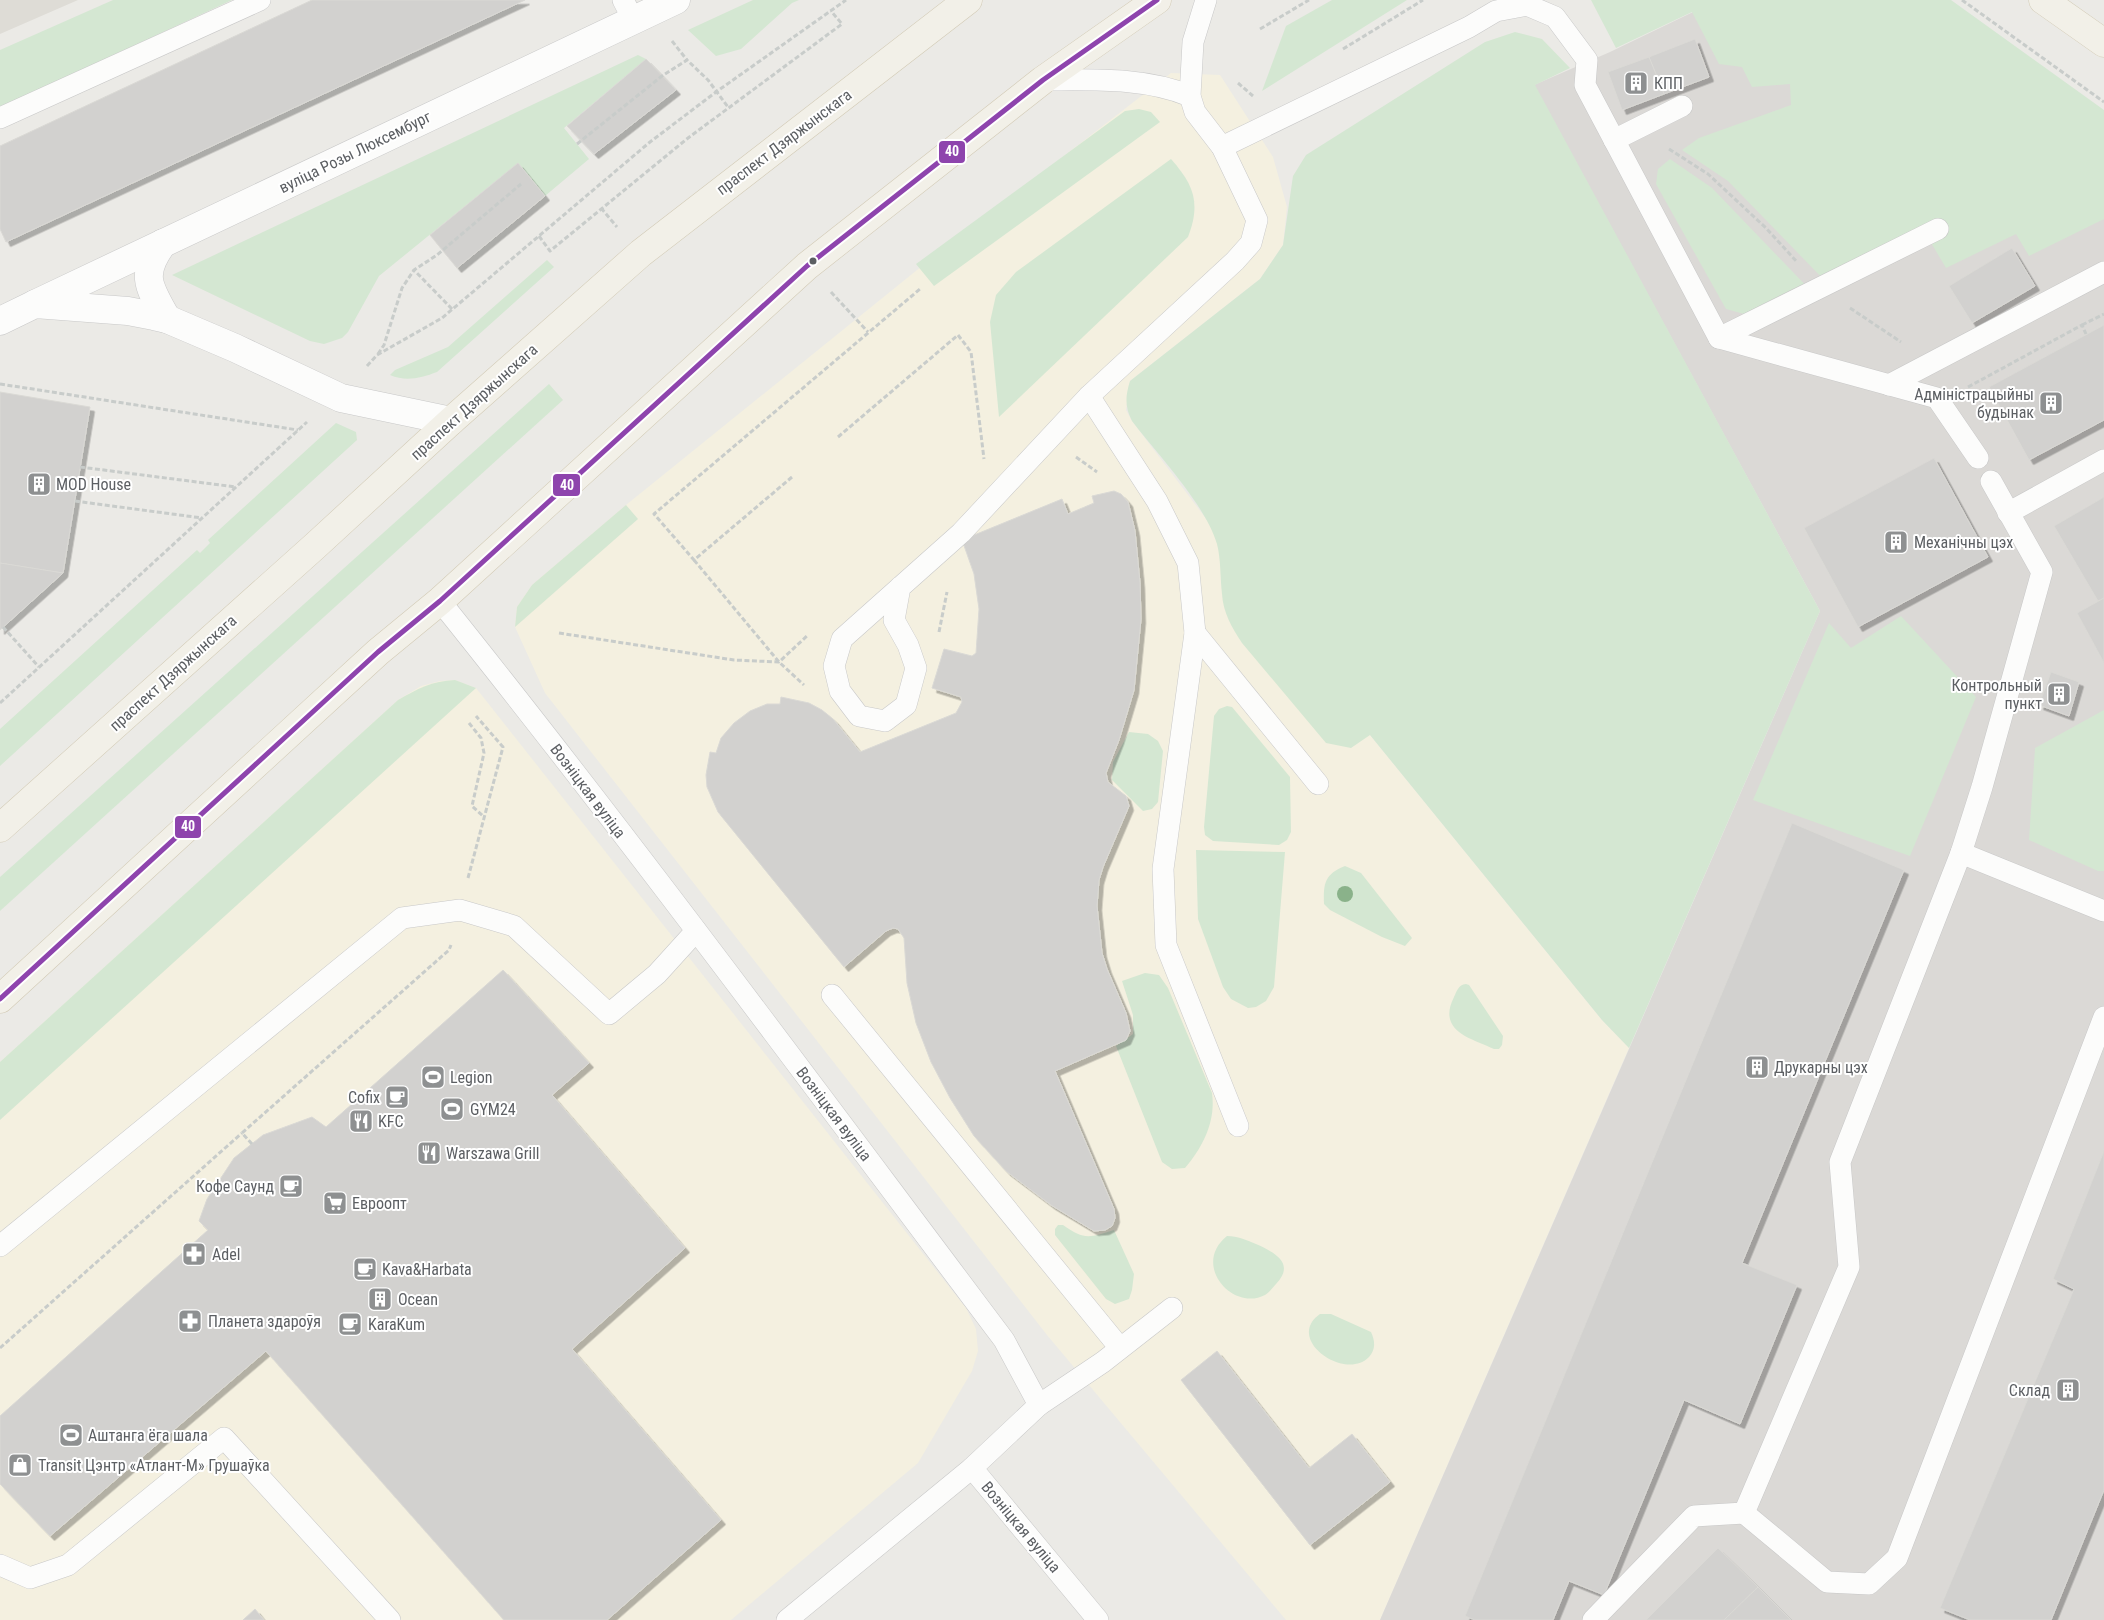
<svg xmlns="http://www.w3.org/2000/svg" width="2104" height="1620" font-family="'Roboto Condensed',sans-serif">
<defs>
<filter id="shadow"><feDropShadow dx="4.5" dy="4.5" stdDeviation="0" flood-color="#0004"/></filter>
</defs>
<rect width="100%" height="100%" fill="#ebeae6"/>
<g fill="#f4f0e0">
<path d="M1171 73 1220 75 1273 157 1287 207 1283 245 1260 279 1130 381 1126 410 1132 421 1370 735 1602 1020 1629 1048 1380 1620H1286L1047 1335 545 693 515 627 517 607 532 585 626 505 922 266Z"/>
<path d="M455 680 476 688 966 1308 976 1329 978 1351 972 1371 918 1463 731 1620H0V1062L398 700 421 686 440 681Z"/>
</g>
<path fill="#dbd9d6" d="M1718 0 1872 1 2104 181V1620H1380L1820 611 1534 85 1610 52Z"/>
<path fill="#dedcd6" d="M0 0H78L0 34Z"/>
<g fill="#d4e7d2">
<path d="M113 0H232L0 108V50Z"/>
<path d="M753 0H799L792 3 741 49 716 56 688 30Z"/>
<path d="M1332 0H1407L1262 91 1286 26Z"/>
<path d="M1591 0H1951L2104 110V219L2029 256 2016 234 1946 268 1930 241 1829 285 1728 181 1682 150 1699 138 1791 105 1790 84 1752 87 1742 67 1719 64 1692 12 1616 48Z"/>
<path d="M1515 32 1542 39 1570 68 1535 85 1820 611 1629 1048 1602 1020 1370 735 1351 748 1326 743 1242 643C1232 628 1223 612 1222 594 1220 577 1221 560 1217 544 1205 504 1158 455 1132 421 1125 407 1125 397 1130 381L1260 279 1283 245 1293 176 1306 155 1485 42Z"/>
<path d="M638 55 646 59 564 128 589 159 545 196 518 163 379 276 348 332 342 338 324 344 310 341 172 275Z"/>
<path d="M1139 109 1151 112 1160 122 934 286 916 264 1125 111Z"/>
<path d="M1171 159C1194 185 1201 203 1188 237L999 417 990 322 996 295 1016 272Z"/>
<path d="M1670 159 1712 188 1813 293 1744 314 1726 309 1656 184 1658 169Z"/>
<path d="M547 260 554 267 437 372C421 378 406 382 390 375L395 370 448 347Z"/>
<path d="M549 384 563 400 0 911V877Z"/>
<path d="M336 423 356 432 357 440 0 766V729L197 550 200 553 210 543 208 540Z"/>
<path d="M626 505 638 519 515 627 517 607 532 585Z"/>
<path d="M1901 616 1976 697 1910 856 1753 800 1829 623 1851 648Z"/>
<path d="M455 680 476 688 0 1120V1062L398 700C417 689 432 681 455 680Z"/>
<path d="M1227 706 1232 707 1290 777 1291 832 1287 840 1279 845 1213 841 1205 835 1204 827 1214 716 1219 709Z"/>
<path d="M2104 710V871H2098L2029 840 2035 748Z"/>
<path d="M1129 732 1148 734 1158 741 1163 751 1158 802 1152 809 1143 811 1112 780 1113 762Z"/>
<path d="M1196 850 1285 852 1274 987 1266 1001 1256 1007 1248 1008 1231 999 1223 987 1198 919Z"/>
<path d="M1345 866 1361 873 1412 938 1405 946 1382 937 1330 910 1324 904C1323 883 1325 874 1345 866Z"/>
<path d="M1145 973 1159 975 1168 988 1212 1093C1216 1121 1203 1147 1185 1168L1172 1169 1162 1162 1116 1046 1133 1034V1015L1122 981Z"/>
<path d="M1466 984 1469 985 1503 1036 1502 1045 1499 1049H1494C1470 1038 1437 1031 1454 997 1457 991 1458 985 1466 984Z"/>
<path d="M1058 1225H1063C1084 1240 1089 1238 1114 1230L1134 1274 1132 1290 1129 1299 1115 1304 1106 1299 1055 1235V1229Z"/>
<path d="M1227 1236C1238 1236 1246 1240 1256 1244 1274 1252 1296 1263 1276 1284 1273 1287 1269 1293 1265 1295 1233 1312 1191 1265 1227 1236Z"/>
<path d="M1320 1314H1331L1371 1332C1375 1341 1376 1349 1369 1357 1345 1382 1284 1339 1320 1314Z"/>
</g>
<g fill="#d2d1cf" stroke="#dad9d5" filter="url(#shadow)">
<path d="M312 0H525L6 242 0 229V146Z"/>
<path d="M1695 39 1709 77 1664 94 1649 57Z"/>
<path d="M1649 57 1664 94 1622 110 1608 72Z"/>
<path d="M646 59 676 90 594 154 567 126Z"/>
<path d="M518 163 545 196 457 268 430 235Z"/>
<path d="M2012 248 2035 286 1972 323 1949 286Z"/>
<path d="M2104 325V420L2029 460 1989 387Z"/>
<path d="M0 392 90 407 63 573 0 563Z"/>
<path d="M1934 458 1988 557 1858 627 1804 528Z"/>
<path d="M1114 491 1121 494 1128 502 1135 531 1140 583 1141 619 1134 690 1119 740 1106 773 1108 782 1126 796 1129 806 1103 867 1099 880 1097 906 1102 953 1107 969 1126 1013 1130 1031 1126 1040 1055 1071 1114 1209 1115 1218 1112 1226 1105 1230 1094 1231 1051 1205 1006 1171 974 1136 950 1098 931 1062 916 1023 907 983 904 938 898 929 893 928 886 931 844 967 718 812 707 787 706 775 710 752 716 753 721 738 734 723 750 711 767 704H780L781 697 809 703 822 710 833 719 860 752 956 713 962 702 961 697 932 688 944 649 972 656 976 653 979 609 974 574 962 540 1062 499 1068 514 1094 503 1092 496Z"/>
<path d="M2104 497V598L2098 601 2054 526Z"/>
<path d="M0 563 63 573 0 630Z"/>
<path d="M2104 598V663L2077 613Z"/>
<path d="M2051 672 2079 682 2069 716 2039 705Z"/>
<path d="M1792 823 1904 870 1742 1263 1797 1285 1740 1424 1684 1400 1604 1595 1569 1581 1553 1620H1475L1465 1616Z"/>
<path d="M503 970 589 1063 552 1095 685 1248 572 1349 721 1520 607 1620H504L266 1351 50 1536 0 1484V1416L208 1230 199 1221 207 1199 234 1158 263 1135 312 1117 326 1127Z"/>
<path d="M2104 1151V1490L2051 1620H1970L1940 1608 2074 1289 2053 1279Z"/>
<path d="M1217 1351 1309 1468 1352 1434 1390 1482 1310 1545 1181 1380Z"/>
<path d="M1718 1548 1758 1587 1724 1620H1646Z"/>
<path d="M1758 1587 1791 1620H1724Z"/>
<path d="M255 1609 264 1620H243Z"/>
</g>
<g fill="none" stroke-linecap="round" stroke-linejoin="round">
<g stroke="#c8c8c8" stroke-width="22">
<g id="service">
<path d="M623 0 633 19"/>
<path d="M1043 80C1092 80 1144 77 1190 96"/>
<path d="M0 118 260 0"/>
<path d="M1614 140 1682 106"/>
<path d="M1222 147 1469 27 1496 11 1527 5 1555 17 1587 60 1585 85 1719 338 1937 398 1978 458"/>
<path d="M1719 338 1938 229"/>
<path d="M1889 385 2104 272"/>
<path d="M1089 396 1157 501 1188 563 1195 633 1163 869 1166 945 1238 1126"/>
<path d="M1991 481 2042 572 1982 787 1961 853 1840 1162 1849 1267 1744 1513 1827 1582 1869 1584 1897 1558 2104 1017"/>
<path d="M2008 513 2104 460"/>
<path d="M900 587 894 620 908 645 916 668 906 705 885 721 859 716 840 691 834 666 842 639 961 533 1089 396 1235 261 1251 243 1257 220 1222 147 1195 112 1190 96 1193 42 1206 0"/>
<path d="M440 601C634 843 818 1093 1004 1340L1039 1405 972 1468 1098 1620"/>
<path d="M1195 633 1318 784"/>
<path d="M1961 853 2104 911"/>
<path d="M832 995 1120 1348"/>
<path d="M0 1246 402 918 460 910 514 926 609 1014 657 974 696 931"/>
<path d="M1039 1405 1103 1362 1172 1308"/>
<path d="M0 1565 30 1578 68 1565 224 1438 390 1620"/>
<path d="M787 1620 972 1468"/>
<path d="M1593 1620 1694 1516 1744 1513"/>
</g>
</g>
<g stroke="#c8c8c8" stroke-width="29">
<g id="minor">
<path d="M163 243C139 275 149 287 167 319"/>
<path d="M35 304 676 0"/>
</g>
</g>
<g stroke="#c8c8c8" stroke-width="29">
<path id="tertiary" d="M0 321 35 304 128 311 154 316 167 319 235 348 341 398 451 421"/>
</g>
<g stroke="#d2cab5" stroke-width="29">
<g id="primary">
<path d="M2043 0 2104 43"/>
<path d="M0 828 315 546 451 421 641 253 968 0"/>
<path d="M0 999 378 652 440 601 807 266 1043 80 1157 0"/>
</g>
</g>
<g stroke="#c8ccca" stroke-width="3" stroke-dasharray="5 2.5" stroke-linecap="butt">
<path d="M1962 0 2104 102"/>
<path d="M1260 29 1309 0"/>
<path d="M672 41 687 60"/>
<path d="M1343 49 1423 0"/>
<path d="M1238 83 1253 96"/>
<path d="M577 144 662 76 687 60 708 80 728 107"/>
<path d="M1669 149 1708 174 1766 228 1797 262"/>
<path d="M601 208 617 227"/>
<path d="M539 236 550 251 688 138 842 24 831 11"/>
<path d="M831 292 868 332"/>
<path d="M1850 308 1901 342"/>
<path d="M452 309 414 270 437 255 521 184"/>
<path d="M2082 325 2104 314"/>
<path d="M378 354 384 345 402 288 414 270"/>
<path d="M367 366 377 355 442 318 650 142 716 92 846 0"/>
<path d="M0 384 298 430"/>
<path d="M1968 387 2082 325 2086 334"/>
<path d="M838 437 958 335 971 352 984 459"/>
<path d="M1076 457 1097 472"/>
<path d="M80 467 236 487"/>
<path d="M792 477 694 560 654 514 920 289"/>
<path d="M75 501 202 518"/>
<path d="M694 560 779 662 804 685"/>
<path d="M3 627 39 667"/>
<path d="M939 632 947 592"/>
<path d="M559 633 734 660 779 662 808 635"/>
<path d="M0 703 307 422"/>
<path d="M469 723 481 738 484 753 472 806 483 816"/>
<path d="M468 878 503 747 476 716"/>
<path d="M252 1144 242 1133 449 950 451 945"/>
<path d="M0 1348 242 1133"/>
</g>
<use href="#service" stroke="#fcfcfb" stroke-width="21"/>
<use href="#minor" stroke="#fcfcfb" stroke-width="28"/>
<use href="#tertiary" stroke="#fcfcfb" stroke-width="28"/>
<use href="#primary" stroke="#f2f0e8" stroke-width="28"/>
<g stroke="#fff" stroke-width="9">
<path id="bus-1" d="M0 999 378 652 440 601 807 266 1043 80 1157 0"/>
</g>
<use href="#bus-1" stroke="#8e44ad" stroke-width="5"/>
</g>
<circle fill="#8ab28a" cx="1345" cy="894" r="8"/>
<defs>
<g id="building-square" transform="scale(1.25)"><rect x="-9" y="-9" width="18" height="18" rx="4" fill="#8e9091" stroke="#fff"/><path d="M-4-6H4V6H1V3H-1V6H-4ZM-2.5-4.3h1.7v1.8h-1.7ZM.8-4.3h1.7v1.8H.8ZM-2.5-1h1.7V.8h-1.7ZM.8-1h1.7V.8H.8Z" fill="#fff"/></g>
<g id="stadium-square" transform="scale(1.25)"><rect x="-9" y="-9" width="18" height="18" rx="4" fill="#8e9091" stroke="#fff"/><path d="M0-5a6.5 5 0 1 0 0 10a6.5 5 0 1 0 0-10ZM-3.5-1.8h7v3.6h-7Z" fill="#fff"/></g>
<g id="cafe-square" transform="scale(1.25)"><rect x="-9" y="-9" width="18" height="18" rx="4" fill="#8e9091" stroke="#fff"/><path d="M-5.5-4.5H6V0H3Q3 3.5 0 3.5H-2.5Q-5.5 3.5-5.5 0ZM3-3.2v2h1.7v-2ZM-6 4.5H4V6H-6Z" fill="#fff"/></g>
<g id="restaurant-square" transform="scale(1.25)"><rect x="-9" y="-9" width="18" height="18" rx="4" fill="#8e9091" stroke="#fff"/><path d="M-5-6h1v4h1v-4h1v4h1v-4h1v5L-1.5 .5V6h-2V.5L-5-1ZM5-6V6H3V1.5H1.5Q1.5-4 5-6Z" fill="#fff"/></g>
<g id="supermarket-square" transform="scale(1.25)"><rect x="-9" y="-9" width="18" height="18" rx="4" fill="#8e9091" stroke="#fff"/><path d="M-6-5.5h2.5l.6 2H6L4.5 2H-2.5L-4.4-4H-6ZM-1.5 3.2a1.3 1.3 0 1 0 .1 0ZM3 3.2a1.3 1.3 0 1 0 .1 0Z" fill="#fff"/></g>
<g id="pharmacy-square" transform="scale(1.25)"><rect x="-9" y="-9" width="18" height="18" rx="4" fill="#8e9091" stroke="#fff"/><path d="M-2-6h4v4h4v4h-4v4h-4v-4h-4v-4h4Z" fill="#fff"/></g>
<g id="shop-square" transform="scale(1.25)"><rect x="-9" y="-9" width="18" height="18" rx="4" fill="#8e9091" stroke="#fff"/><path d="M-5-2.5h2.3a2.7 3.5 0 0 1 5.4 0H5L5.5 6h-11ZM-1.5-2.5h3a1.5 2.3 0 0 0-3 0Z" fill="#fff"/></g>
</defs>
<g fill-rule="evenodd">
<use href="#building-square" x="1636" y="83"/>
<use href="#building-square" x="2051" y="403"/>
<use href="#building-square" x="39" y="484"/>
<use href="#building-square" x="1896" y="542"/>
<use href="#building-square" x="2059" y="694"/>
<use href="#building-square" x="1757" y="1067"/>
<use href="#stadium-square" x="433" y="1077"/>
<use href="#cafe-square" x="397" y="1097"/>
<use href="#stadium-square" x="452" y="1109"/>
<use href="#restaurant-square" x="361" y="1121"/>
<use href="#restaurant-square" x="429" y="1153"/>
<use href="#cafe-square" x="291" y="1186"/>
<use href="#supermarket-square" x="335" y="1203"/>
<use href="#pharmacy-square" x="194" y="1254"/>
<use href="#cafe-square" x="365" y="1269"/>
<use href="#building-square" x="380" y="1299"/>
<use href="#pharmacy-square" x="190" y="1321"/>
<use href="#cafe-square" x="350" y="1324"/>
<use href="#building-square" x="2068" y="1390"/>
<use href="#stadium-square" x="71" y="1435"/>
<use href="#shop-square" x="20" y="1465"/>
</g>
<circle fill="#5c5f63" stroke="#fff" stroke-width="2" cx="813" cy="261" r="4.5"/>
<g text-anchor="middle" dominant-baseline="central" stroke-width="4" stroke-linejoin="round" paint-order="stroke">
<g font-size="16" fill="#5c5f63" stroke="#fff" text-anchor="start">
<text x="1654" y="83">КПП</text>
<text x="2034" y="394" text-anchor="end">Адміністрацыйны<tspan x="2034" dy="18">будынак</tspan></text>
<text x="56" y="484">MOD House</text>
<text x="1914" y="542">Механічны цэх</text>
<text x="2042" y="685" text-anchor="end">Контрольный<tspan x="2042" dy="18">пункт</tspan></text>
<text x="1774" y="1067">Друкарны цэх</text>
<text x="450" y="1077">Legion</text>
<text x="380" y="1097" text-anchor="end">Cofix</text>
<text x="470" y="1109">GYM24</text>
<text x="378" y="1121">KFC</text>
<text x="446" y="1153">Warszawa Grill</text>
<text x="274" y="1186" text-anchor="end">Кофе Саунд</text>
<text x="352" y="1203">Евроопт</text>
<text x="212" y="1254">Adel</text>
<text x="382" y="1269">Kava&amp;Harbata</text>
<text x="398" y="1299">Ocean</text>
<text x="208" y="1321">Планета здароўя</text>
<text x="368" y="1324">KaraKum</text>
<text x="2050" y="1390" text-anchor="end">Склад</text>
<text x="88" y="1435">Аштанга ёга шала</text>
<text x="38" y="1465">Transit Цэнтр «Атлант-М» Грушаўка</text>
</g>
<g font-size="16" fill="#5c5f63" stroke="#fff">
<text transform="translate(784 142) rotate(-37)">праспект Дзяржынскага</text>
<text transform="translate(355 152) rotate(-26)">вуліца Розы Люксембург</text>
<text transform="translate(474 402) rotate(-42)">праспект Дзяржынскага</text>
<text transform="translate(173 673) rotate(-42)">праспект Дзяржынскага</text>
<text transform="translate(588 791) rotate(53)">Возніцкая вуліца</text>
<text transform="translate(834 1114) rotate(53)">Возніцкая вуліца</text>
<text transform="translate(1021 1527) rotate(50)">Возніцкая вуліца</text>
</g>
</g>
<g stroke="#fff" stroke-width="2">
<rect x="938" y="140" width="28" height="24" rx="5" fill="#8e44ad"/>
<rect x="552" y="473" width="29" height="24" rx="5" fill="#8e44ad"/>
<rect x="174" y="815" width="28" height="24" rx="5" fill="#8e44ad"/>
</g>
<g font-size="14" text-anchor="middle" font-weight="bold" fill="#fff">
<text x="952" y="156">40</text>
<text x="567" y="490">40</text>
<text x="188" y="831">40</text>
</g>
</svg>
